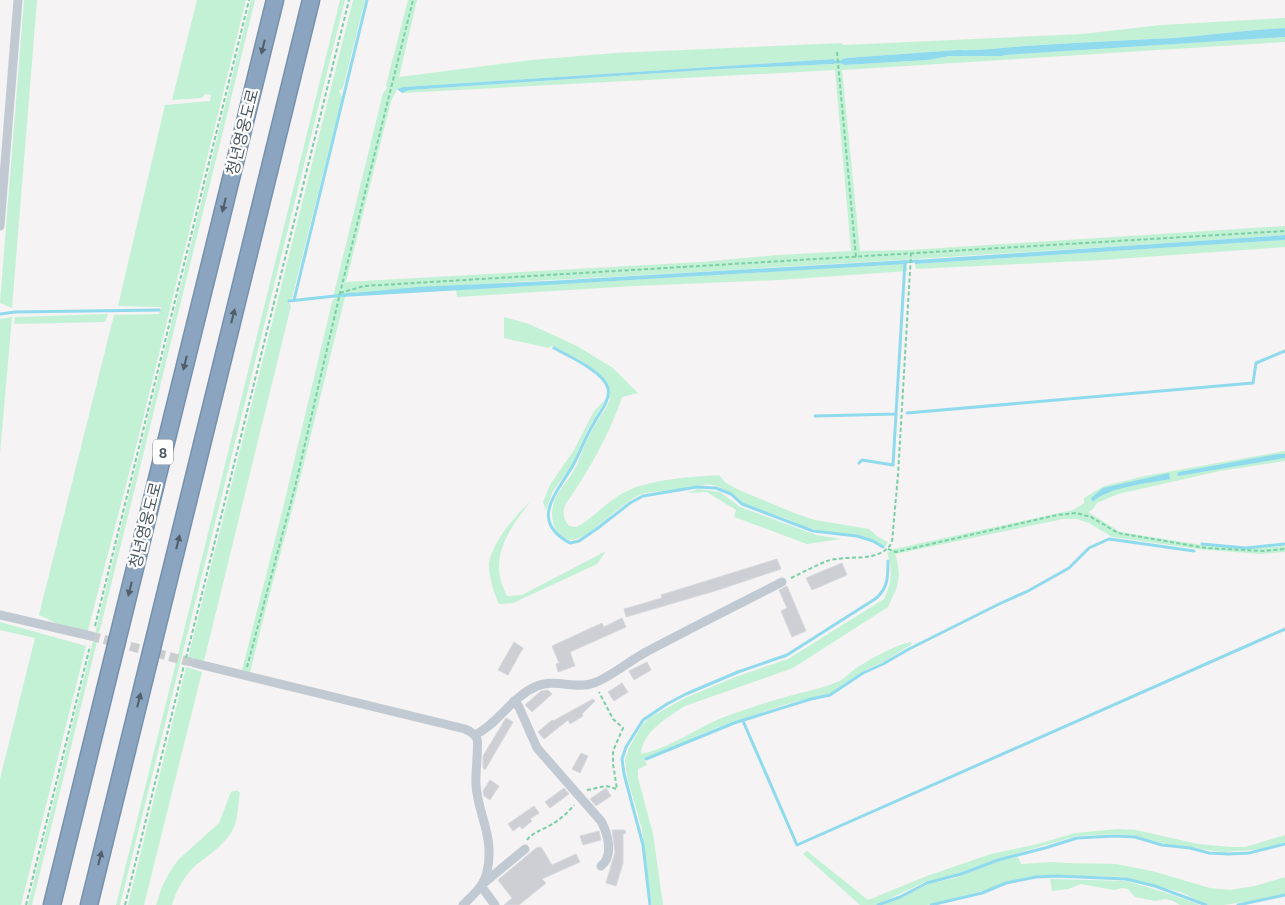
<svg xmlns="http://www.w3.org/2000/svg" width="1285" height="905" font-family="Ubuntu,'Noto Sans KR',sans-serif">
<rect width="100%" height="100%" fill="#f5f3f3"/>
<g fill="#c3f1d5" fill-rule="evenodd">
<path d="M24 0H37L12 308 0 303Z"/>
<path d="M197 0H246L137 443 87 634 71 630 39 615 114 315 159 314 161 307 118 306 165 105 210 101 211 95 205 94 202 98 172 100Z"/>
<path d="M251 0H255L226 119 32 905H28Z"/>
<path d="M340 0H345L120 905H116Z"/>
<path d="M353 0H365L343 88 339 91 342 97 292 298 288 301 291 306 204 661 188 658Z"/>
<path d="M408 0H417L399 77 532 60 615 53 841 43 844 45 1082 34 1162 25 1285 18V28C1248 30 1211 35 1174 38 1130 40 1085 42 1041 45 1013 46 985 51 957 50L846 58 845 65 928 60 950 56H1002L1005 55 1247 39 1285 37V42L842 70 860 251 910 250 1285 226V235C1083 249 882 261 680 273 568 280 456 283 344 295L343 297H345C331 354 317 410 303 467 286 535 266 604 250 673L242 670 283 508 332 302 335 298 334 293 383 93 387 88 386 85ZM834 59V64L721 69 408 90 402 93 835 70 851 251 778 255 701 262 346 282 391 101 397 89 403 87Z"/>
<path d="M1285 240V247L1103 260 916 269 915 264Z"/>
<path d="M907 264V271L779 280 634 286 457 297 456 290Z"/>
<path d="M108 314 105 322 14 324 15 317Z"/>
<path d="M12 317 0 453V319Z"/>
<path d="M504 317 529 324 577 346 613 368 638 393 622 397C609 436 588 472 565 505 562 513 564 520 569 526L576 527 582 524C597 514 609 500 625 492 650 479 691 477 719 475L726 483 739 490 794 513 815 520 869 529 878 537 888 542 885 547C861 530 844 535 817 530 806 528 795 522 785 518 772 514 758 510 745 504 735 500 729 490 717 486 703 482 690 489 676 490 666 491 656 491 646 493 624 496 585 547 567 539 560 536 554 529 553 522 548 500 563 488 573 472 580 460 583 446 590 434 595 423 605 412 609 401 610 398 610 392 610 390 607 371 570 355 555 347L551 346 549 348 504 338Z"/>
<path d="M606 399 587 431 571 467 553 491 546 510 543 502 550 485 574 450 594 411Z"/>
<path d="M1285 451V454L1237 462 1285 458V461L1220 471 1118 494 1097 503 1093 509 1088 512 1120 532 1202 545 1246 549 1285 546V552L1260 554 1198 549 1112 537 1089 523 1077 519H1063L895 554 897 560 899 574 897 587 888 607 793 668 685 706C668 717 642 732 641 754 671 748 696 728 724 717 747 709 770 701 793 695 807 691 824 688 837 682 845 679 851 671 858 667 874 657 892 647 910 642L912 644 885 661 863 671 831 693 787 704 719 727 644 759 647 765 638 769V778L653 834 663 905H652L646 871 642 829 627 777 625 760 629 748 642 725 649 718 685 698 738 676 788 659 884 599C892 582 893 570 887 553L894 549 1073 510 1084 503V498L1104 486 1145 476Z"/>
<path d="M698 489 720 492 740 507 816 535 841 539 807 544 734 517 736 510 707 492 687 493Z"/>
<path d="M530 502C508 531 487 559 507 596L522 595 606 551 598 563 595 565 513 603 499 604C494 594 488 574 489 563 493 541 515 516 530 502Z"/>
<path d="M0 622 86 646 21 905H0V779L35 638 0 630Z"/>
<path d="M186 667 202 672 144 905H128Z"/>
<path d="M237 790 240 793C238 803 238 819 234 827 227 843 209 855 196 865 186 873 175 893 172 905H156L162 887 169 873 178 860 219 823 231 792Z"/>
<path d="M1117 829 1136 830 1198 844 1231 847H1245L1285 835V842L1266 849 1223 852 1166 844 1136 836 1117 834 1077 836 997 859 948 877 925 882 876 905H860L803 854 807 851 868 900 927 876 991 854 1038 844 1075 833Z"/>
<path d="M1018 857 1021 864 1054 862 1066 863 1116 864 1152 871 1210 888 1230 890 1255 886 1285 877V894L1252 901 1224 905H1208L1180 892 1124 877 1052 875 1033 876 1014 880 1000 884 990 889 927 905H882L898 899 929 884 955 878 999 861Z"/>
<path d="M1050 879 1127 881 1176 896 1200 905H1180L1173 901 1165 899 1155 901 1135 897 1128 889 1122 888 1114 890 1081 884 1068 889 1052 891Z"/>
</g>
<g fill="#90daee">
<path d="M1285 28V37L1005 55 1002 56H950L928 60 845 65 842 64 841 60 846 58 957 50C985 51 1013 46 1041 45 1085 42 1130 40 1174 38 1211 35 1248 30 1285 28Z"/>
<path d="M834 59V64L721 69 409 90 402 93 397 89 403 87Z"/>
<path d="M1285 235V240L915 264V260Z"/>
<path d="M907 260V264L342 297 344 294 417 287 548 281Z"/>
<path d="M1278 454H1285V458L1178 476 1177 474 1179 472Z"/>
<path d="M1169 473 1170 479C1150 483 1107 487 1093 502L1091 498 1103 488Z"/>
</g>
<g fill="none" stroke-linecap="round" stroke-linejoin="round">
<g stroke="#90daee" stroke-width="3">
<path d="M830 62H844"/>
<path d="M904 262 917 261"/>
<path d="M294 300 367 0"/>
<path d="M289 301 353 294"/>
<path d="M0 314 15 312 159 310"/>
<path d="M554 348C568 356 603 371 608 388 611 400 599 413 594 423 585 437 580 453 572 467 556 494 529 521 570 543L579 541 598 528 630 503 643 496 697 487 716 488 731 494 742 504 813 531 857 536 873 541 883 547"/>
<path d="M907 413 1253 383 1256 363 1285 351"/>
<path d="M815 416 896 414 905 262"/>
<path d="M859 463 862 460 893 465 896 414"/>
<path d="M1202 544 1246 548 1285 544"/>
<path d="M743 721 797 845 1285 629"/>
<path d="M646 759 734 723 811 699 830 695 863 673 883 664 909 649 999 604 1028 591 1069 568 1089 548 1109 539 1194 551"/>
<path d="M650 905 643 845 624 774 622 759 626 747 643 720 667 704 686 694 738 672 787 655 875 599C888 589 888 577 888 561"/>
<path d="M878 905 900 897 927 883 961 874 998 860 1045 848 1077 838 1115 836 1135 837 1162 845 1190 848 1209 853 1228 854 1249 853 1285 844"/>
<path d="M931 905 982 893 1006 883 1036 877 1056 876 1126 879 1155 886 1206 905"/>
<path d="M1238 905 1285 895"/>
</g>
</g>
<g fill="#cdcfd5" stroke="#d7d9de">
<path d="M777 559 781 569 718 590 626 617 624 609 662 598 661 595Z"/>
<path d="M842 563 847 575 812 590 806 578Z"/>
<path d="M787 586 806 631 792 637 781 611 787 608 779 590Z"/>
<path d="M622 618 626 627 570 652 575 666 558 672 556 664 559 663 552 646 602 623 604 627Z"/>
<path d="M514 642 523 648 508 675 498 670Z"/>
<path d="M647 662 651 670 634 680 629 671Z"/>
<path d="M622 683 628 692 614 701 608 692Z"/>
<path d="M548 690 552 694 532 712 525 705 541 691Z"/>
<path d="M593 699 595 701 582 714 583 716 570 724 568 720 544 739 538 732 552 720 553 721Z"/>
<path d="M506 718 513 722 485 770 483 768V756Z"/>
<path d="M581 753 588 756 580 773 572 769Z"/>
<path d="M490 780 499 786 490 800 484 796 483 791Z"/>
<path d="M564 788 569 794 550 808 545 802Z"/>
<path d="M606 788 611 796 596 806 590 799Z"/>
<path d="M534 806 539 813 530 819 532 821 522 829 520 826 513 831 508 824Z"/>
<path d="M612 830H625L626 833 623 834V863L616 886 606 883 615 852Z"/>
<path d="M599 831 601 840 583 845 580 836Z"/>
<path d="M541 847 552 865 576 854 580 862 542 879 546 883 519 905H504L512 898 498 880 536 848Z"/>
</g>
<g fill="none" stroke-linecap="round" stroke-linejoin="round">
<path stroke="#caccce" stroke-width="9" stroke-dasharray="9 4.5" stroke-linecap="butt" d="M91 636 194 663"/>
<g stroke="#7690ad" stroke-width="19">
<g id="motorway">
<path d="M52 905 275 0"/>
<path d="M89 905 311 0"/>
</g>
</g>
<g stroke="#7ad0a6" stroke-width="2" stroke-dasharray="4 2.5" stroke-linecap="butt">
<path d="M837 52 856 257"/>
<path d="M340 293 364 286 1285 231"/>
<path d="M888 549 896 552 1057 515 1076 513 1091 517 1118 533 1206 548 1263 551 1285 549"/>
<path d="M791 578C803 572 815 566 827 561 848 554 881 564 892 542L898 475 911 254"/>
<path d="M95 626 249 0"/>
<path d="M186 658 349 0"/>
<path d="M247 667 295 487 340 293 413 0"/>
<path d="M587 790 606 786 617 789 613 764V751L623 728 613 719 599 692"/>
<path d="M527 840C531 834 539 831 547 827 557 822 567 814 574 805"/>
<path d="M26 905 90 646"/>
<path d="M125 905 184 665"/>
</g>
<g stroke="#c1cad2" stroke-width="9">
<path d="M0 226 18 0"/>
<path d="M0 615 91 636"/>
<path d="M194 663 465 729C470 731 475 734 477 739 479 745 475 774 476 785 478 816 495 836 487 872 484 886 473 895 463 905"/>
<path d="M514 701 519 707 537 748 601 821C608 834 614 856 601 866"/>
<path d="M475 735C498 724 511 697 537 686 555 678 575 690 594 683 609 678 631 660 646 652 691 628 737 605 782 582"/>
<path d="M484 883 525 849"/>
<path d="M481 886 495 905"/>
</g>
<use href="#motorway" stroke="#8ba5c1" stroke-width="16"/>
</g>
<defs><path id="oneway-solid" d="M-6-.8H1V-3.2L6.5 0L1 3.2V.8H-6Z" transform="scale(1.25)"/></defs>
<g fill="#505e6b">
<use href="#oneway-solid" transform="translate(263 47) rotate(104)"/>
<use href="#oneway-solid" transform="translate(224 205) rotate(104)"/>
<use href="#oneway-solid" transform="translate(233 316) rotate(-76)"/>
<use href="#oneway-solid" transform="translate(185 363) rotate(104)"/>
<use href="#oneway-solid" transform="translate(178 542) rotate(-76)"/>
<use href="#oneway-solid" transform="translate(130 589) rotate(104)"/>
<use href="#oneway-solid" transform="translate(139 700) rotate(-76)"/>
<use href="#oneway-solid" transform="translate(100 858) rotate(-76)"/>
</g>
<g text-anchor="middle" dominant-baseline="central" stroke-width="4.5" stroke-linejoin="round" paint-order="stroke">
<rect fill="#fff" stroke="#808990" stroke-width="1" x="153" y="439.5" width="20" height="25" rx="4"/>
<g font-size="15" font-weight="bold" fill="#4a5661">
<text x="163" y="452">8</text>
</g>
<g font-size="16" fill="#4a5661" stroke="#fff">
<text transform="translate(242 132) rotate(-76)">청년영웅도로</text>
<text transform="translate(145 525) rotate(-76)">청년영웅도로</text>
</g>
</g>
</svg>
